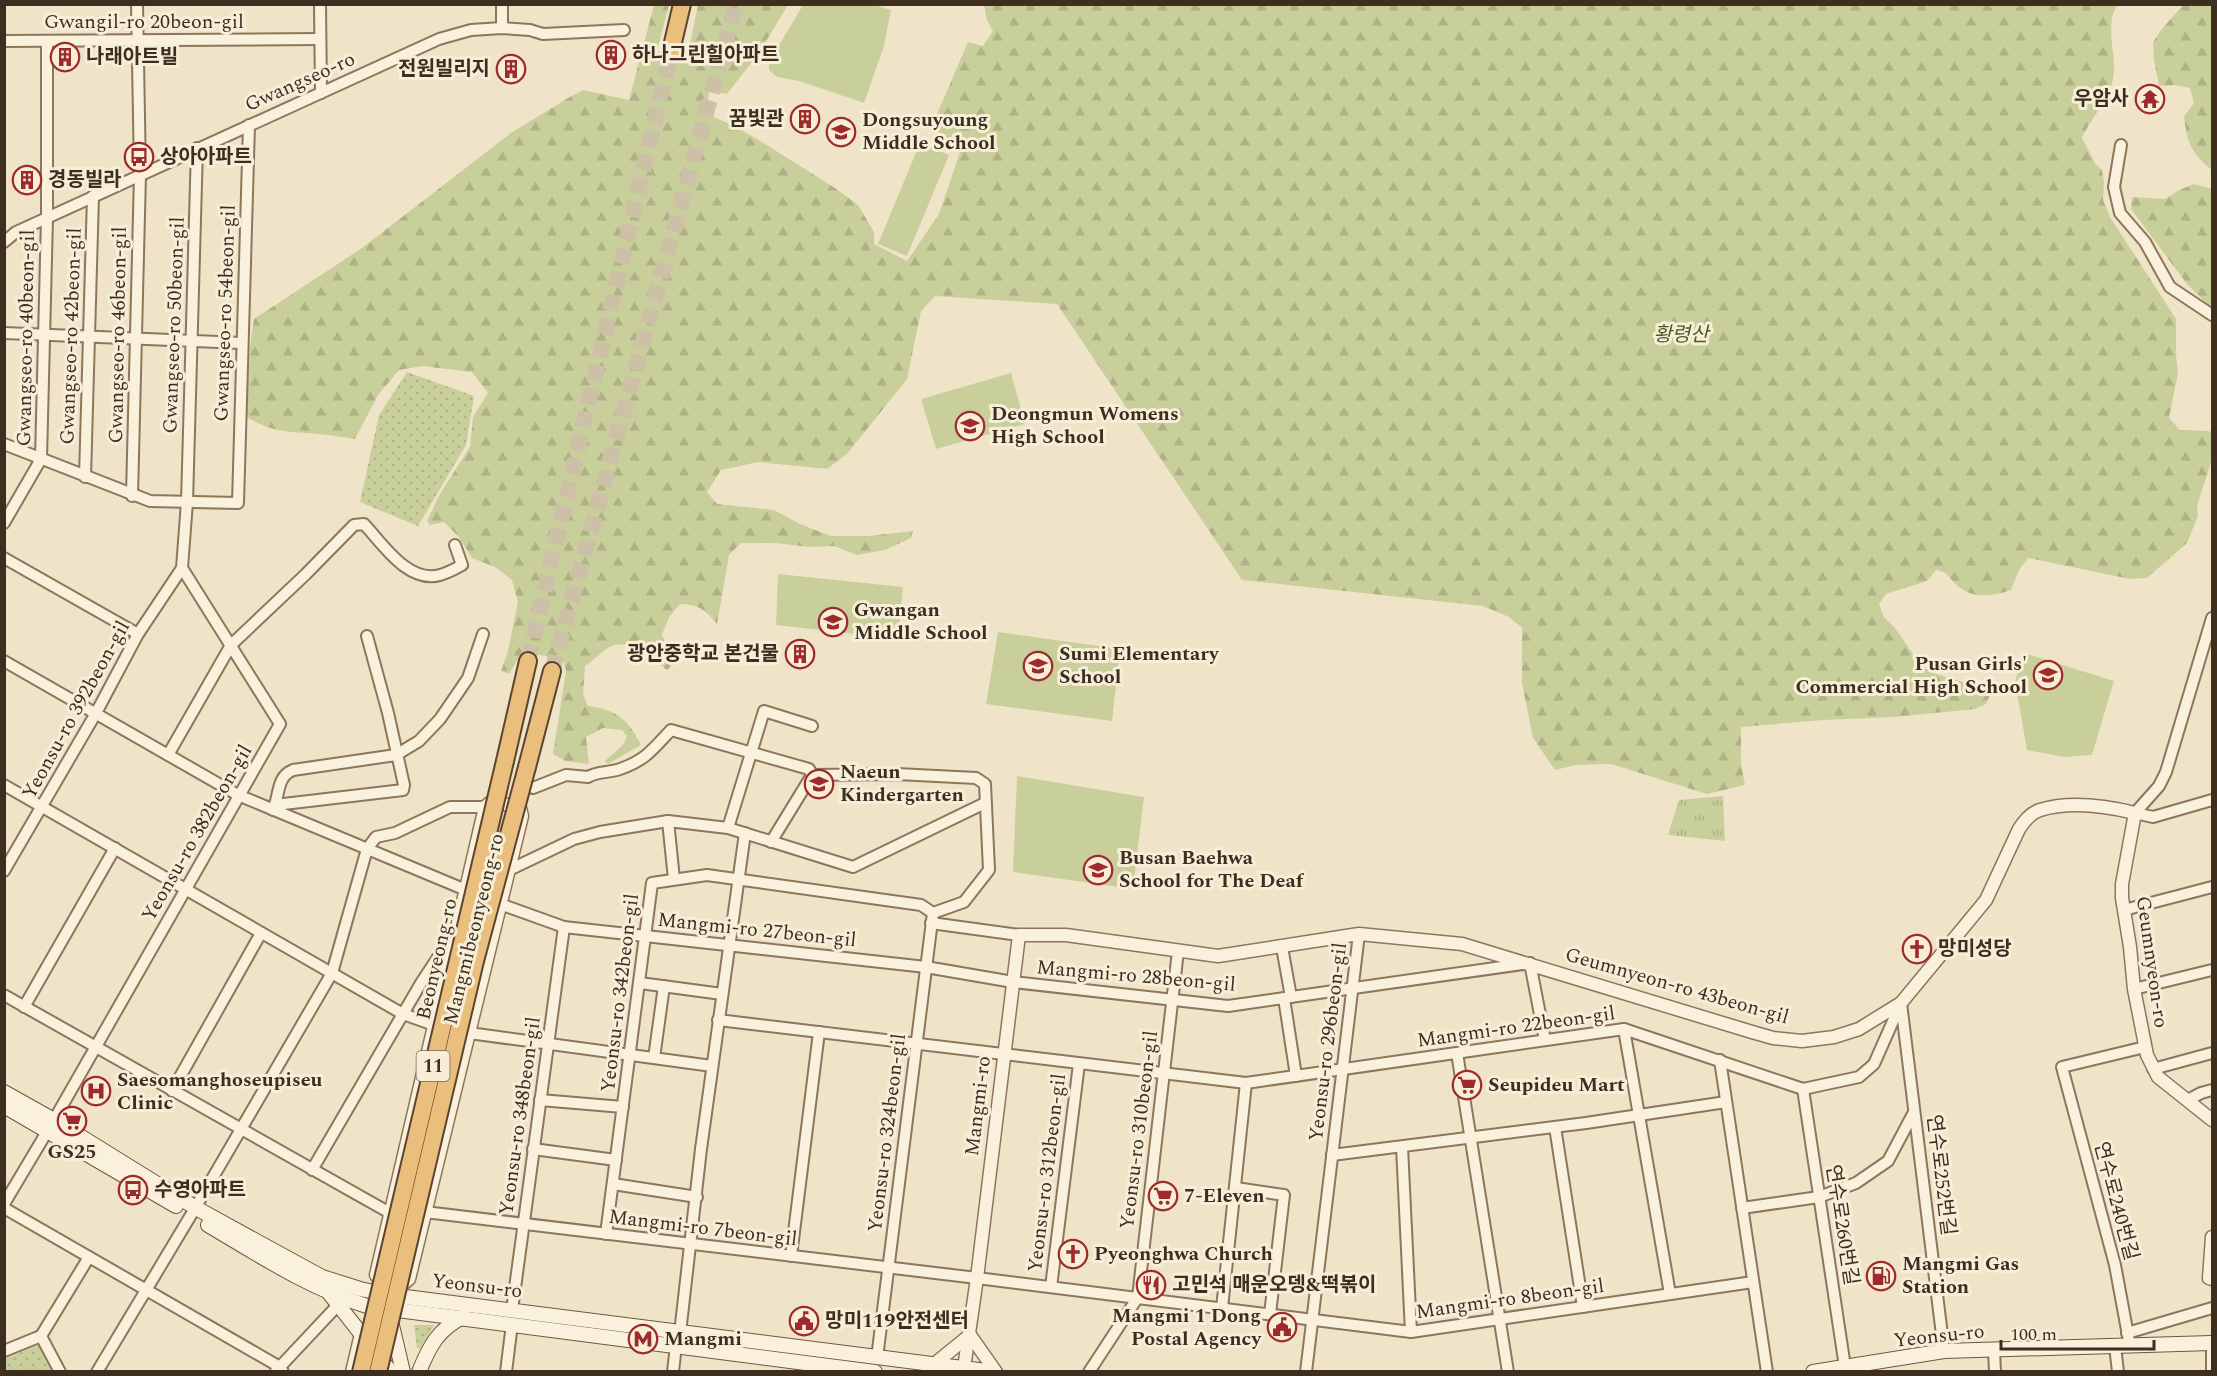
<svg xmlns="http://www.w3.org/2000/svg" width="2217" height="1376" font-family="Spectral,'Noto Sans KR',serif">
<defs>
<pattern id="grass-dots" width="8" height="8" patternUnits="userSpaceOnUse" patternTransform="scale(1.5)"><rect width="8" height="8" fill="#c9cf9b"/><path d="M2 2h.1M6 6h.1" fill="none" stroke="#aeb285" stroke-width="1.8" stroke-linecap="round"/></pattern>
<pattern id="forest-firs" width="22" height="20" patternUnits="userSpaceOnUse" patternTransform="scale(1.5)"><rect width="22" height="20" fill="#c9cf9b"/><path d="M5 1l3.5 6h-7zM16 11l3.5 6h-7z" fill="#aeb285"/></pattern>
<pattern id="park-tufts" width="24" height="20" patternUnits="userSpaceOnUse" patternTransform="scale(1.5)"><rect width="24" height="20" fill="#c9cf9b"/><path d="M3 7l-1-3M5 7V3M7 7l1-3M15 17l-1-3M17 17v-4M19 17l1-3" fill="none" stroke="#aeb285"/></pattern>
</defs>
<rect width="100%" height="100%" fill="#f0e4c8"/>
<g fill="url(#grass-dots)">
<path d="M407 372 474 396 466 445 418 526 360 502 379 415Z"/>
<path d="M414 1325H433L434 1326 420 1349 417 1348Z"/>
<path d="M41 1344 55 1371H5L4 1359Z"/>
</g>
<g fill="url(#forest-firs)">
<path d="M2118 4C2103 26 2118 57 2113 79 2109 100 2091 118 2082 138L2095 163 2102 170 2104 182 2103 200 2110 217 2176 319V355L2178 373 2169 418 2180 430 2209 431 2212 434V459L2197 506 2198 516 2187 543 2147 578 2130 579 2028 558 2019 570 2011 590C1995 596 1973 599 1959 587 1948 579 1951 573 1936 570L1927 581 1886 594 1879 604 1884 617 1895 628 1922 667 1936 674 1987 689 1990 695 1986 704 1975 709 1894 717 1823 720 1741 727V764L1745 785 1707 794 1611 764 1575 765 1555 770 1533 738 1522 683V628L1509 617 1483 606 1242 580 1057 304 935 296 921 311 907 379 847 454 827 469 758 462 721 470 707 492 717 504 774 510 800 524 831 536H869L913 531 911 538 885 550 857 555 834 546 808 547 776 543H741L729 555 717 624C704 609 700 605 680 604L670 616 662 634 672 665 667 670C652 658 627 635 608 648 600 653 593 661 585 666L583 695 588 706C617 710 628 719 641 745L608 764 605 761 624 744 627 736 622 730 603 728 586 737 589 764 565 761 553 754 566 671 563 660 523 651 509 674 501 671 508 651 518 602 512 580 497 568 472 558 459 537 444 522 430 525 427 521 440 494 470 447 473 417 488 393 472 372 422 366 399 370 378 395 355 439C343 437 331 435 318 434 286 431 275 433 246 417L250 347 254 319 362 248 511 133 568 98 583 90 629 100 654 5H669L657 51 687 59 698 5H788L759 53 727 94 709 91 707 114 736 127 762 142 835 188 858 205 874 232V244L907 261 939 214 959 155 960 148 945 136 931 128 968 42 983 46 993 31 987 20 984 5Z"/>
<path d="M2183 5H2212V170C2191 153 2187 143 2184 116L2194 103 2190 88 2174 85 2159 86 2154 60 2153 42 2162 29Z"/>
<path d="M2194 184 2212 189V306L2208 305 2187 284 2131 209 2132 197 2165 199 2179 190Z"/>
</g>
<path fill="url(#park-tufts)" d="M1723 796 1725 841 1668 835 1679 800Z"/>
<g fill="#c9cf9b">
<path d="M803 5H874L891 10 884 46 864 103 799 81 777 77 769 70V62Z"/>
<path d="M920 143 949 155 907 256 878 244Z"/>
<path d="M1011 373 1025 424 936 449 921 399Z"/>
<path d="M778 574 903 587 898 639 776 625Z"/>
<path d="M998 632 1120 649 1112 721 986 704Z"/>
<path d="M2024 653 2114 681 2092 755 2064 757 2027 750 2015 681Z"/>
<path d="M1017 776 1144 797 1133 889 1013 872Z"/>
</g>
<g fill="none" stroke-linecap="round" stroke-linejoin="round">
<g stroke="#ccc0a6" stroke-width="16" stroke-dasharray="16 8" stroke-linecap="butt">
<path d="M528 661 671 51"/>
<path d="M552 671 736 4"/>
</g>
<g stroke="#8d765c" stroke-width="14">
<g id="minor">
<path d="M320 4 321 93"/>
<path d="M502 4V28"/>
<path d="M4 41 320 39"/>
<path d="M2121 145 2114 187 2120 213 2145 242 2170 287 2212 315"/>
<path d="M4 242 16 232 439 39 471 30 502 28 530 30 543 34 624 30"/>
<path d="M4 333 242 343"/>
<path d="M4 444 150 501 238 503 249 125"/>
<path d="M85 477 93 196"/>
<path d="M132 496 140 174 137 4"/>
<path d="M4 523 41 459 47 218V41"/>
<path d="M4 558 138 634"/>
<path d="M2212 618 2166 772 2159 786 2135 813 2153 817 2212 800"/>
<path d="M4 661 238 795 466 890"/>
<path d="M168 755 231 645 306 574 354 525 364 524C382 543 408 584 440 575 447 573 455 569 462 565L455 545"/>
<path d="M4 785 403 1014 434 1025"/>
<path d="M533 788 566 775 588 777C598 771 609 773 620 769 646 760 653 749 671 730L809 769 812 775"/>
<path d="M275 805 403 790 404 785 388 713 367 636"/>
<path d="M273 810C280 795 276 777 293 770L396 755 419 741 440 719 468 678 483 634"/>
<path d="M668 821 674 879"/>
<path d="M728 828 764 711 812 726"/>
<path d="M509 870 574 839 600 832 668 821 728 828 853 867 985 803"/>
<path d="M4 871 96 713 138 634 182 568 187 502 197 148"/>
<path d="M500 904 564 927 926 967 1013 982 1228 1006 1530 963 1545 1040"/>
<path d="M2124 910 2212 887"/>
<path d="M931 923 1019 935"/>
<path d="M1282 947 1291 997"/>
<path d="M640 983 722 994"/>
<path d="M2134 989 2212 970"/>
<path d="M4 995 390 1213"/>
<path d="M1284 998 1296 1076"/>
<path d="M1901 1003 1944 1351"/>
<path d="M24 1007 115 848"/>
<path d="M718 1020 1246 1083 1624 1029 1803 1089 1859 1077 1874 1064 1901 1003"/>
<path d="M1624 1029 1670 1294"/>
<path d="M469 1033 712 1066"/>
<path d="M1457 1053 1508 1372"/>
<path d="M654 1058 664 986"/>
<path d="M1720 1060 1767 1372"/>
<path d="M2153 1069 2212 1053"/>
<path d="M1803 1089 1845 1367"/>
<path d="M172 1091 261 933"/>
<path d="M540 1100 623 1107"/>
<path d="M2188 1100 2201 1093 2212 1090"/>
<path d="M54 1120 280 724 182 568"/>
<path d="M1555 1127 1583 1307"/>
<path d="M1402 1147 1411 1332"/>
<path d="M533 1149 616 1160"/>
<path d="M1332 1155 1586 1123 1726 1102"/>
<path d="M312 1170 421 983 454 933"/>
<path d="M613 1184 697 1197"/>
<path d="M1236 1188 1284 1195 1270 1314"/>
<path d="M4 1204 48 1130"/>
<path d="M4 1208 280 1367 283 1372"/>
<path d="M1742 1208 1819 1197 1856 1183 1888 1161 1914 1112"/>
<path d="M425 1212 977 1278 1411 1332 1753 1282"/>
<path d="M606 1234 652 883 707 875 921 905 933 913 964 902 989 870 985 784 976 778 897 774 812 775 771 842"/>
<path d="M791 1256 819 1032"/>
<path d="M1051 1287 1079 1064"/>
<path d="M1222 1308 1246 1083"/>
<path d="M512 1310 564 927"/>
<path d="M680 1333 701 1149 745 833"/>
<path d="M2127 1333 2212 1308"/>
<path d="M41 1336 89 1257"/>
<path d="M41 1336 60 1372"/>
<path d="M2115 1346 2118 1372"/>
<path d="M2130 1346 2115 1265 2062 1067 2145 1047"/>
<path d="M1994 1350 1995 1372"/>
<path d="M4 1351 41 1336"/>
<path d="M877 1358 933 913"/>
<path d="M276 1371 338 1305"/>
<path d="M97 1372 191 1215 332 973 367 849 376 837 395 833 450 807H485"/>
<path d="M506 1372 512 1324"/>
<path d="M673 1372 676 1345"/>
<path d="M1089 1372 1138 1297 1178 951"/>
<path d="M1306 1372 1359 934"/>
<path d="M2212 1372V1346"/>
</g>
</g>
<g stroke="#8d765c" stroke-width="15">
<g id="tertiary">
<path d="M492 801 520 808 522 816 409 1279 390 1295 376 1275 485 807Z"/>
<path d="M2212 1237 2209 1278 2212 1279"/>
<path d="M933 1365 970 1335 996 1372"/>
<path d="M352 1372 361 1334"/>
<path d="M966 1372 964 1368 977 1278 1019 935H1066L1218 956 1359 934 1462 944 1752 1032 1773 1038 1802 1041 1834 1037 1859 1029 1901 1003 1986 900 2019 829C2024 821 2030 813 2040 810 2069 801 2106 806 2135 813L2122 884V898L2130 947 2134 989 2147 1055 2158 1077 2212 1120"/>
</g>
</g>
<g stroke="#6f573f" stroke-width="16">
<g id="secondary">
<path d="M4 1092 54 1120 196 1208 322 1277 360 1289 390 1295 994 1372"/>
<path d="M4 1106 176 1206"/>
<path d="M208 1225C259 1255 310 1289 367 1306L875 1372"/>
<path d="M329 1293 391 1372"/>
<path d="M391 1321 403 1372"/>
<path d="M419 1372C429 1347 438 1329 463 1317"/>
<path d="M1813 1372 1944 1351 2212 1343"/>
</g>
</g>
<g stroke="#5b4430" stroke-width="20">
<g id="trunk">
<path d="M671 51 682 4"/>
<path d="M505 761 528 661"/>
<path d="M527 767 552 671"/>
</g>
</g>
<use href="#minor" stroke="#faf1dc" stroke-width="10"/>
<use href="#tertiary" stroke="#faf1dc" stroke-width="12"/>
<use href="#secondary" stroke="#faf1dc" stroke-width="14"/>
<use href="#trunk" stroke="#eabe7c" stroke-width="16"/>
<g stroke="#5b4430" stroke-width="20" stroke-linecap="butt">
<g id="trunk-bridge">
<path d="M361 1372 505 761"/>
<path d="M378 1372 475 961 527 767"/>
</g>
</g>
<use href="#trunk-bridge" stroke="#eabe7c" stroke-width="16"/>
</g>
<defs>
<g id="building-ring" transform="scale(1.5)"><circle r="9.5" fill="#f7eed8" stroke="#9e2a2b" stroke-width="1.5"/><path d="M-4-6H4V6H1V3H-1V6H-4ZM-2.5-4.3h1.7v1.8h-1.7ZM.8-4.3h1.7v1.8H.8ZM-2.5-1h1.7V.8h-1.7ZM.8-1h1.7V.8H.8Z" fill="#9e2a2b"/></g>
<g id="temple-ring" transform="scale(1.5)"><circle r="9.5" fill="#f7eed8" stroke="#9e2a2b" stroke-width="1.5"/><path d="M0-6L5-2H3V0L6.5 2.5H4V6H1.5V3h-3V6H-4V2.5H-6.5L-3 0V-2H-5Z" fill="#9e2a2b"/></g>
<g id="school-ring" transform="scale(1.5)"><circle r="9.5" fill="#f7eed8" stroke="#9e2a2b" stroke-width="1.5"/><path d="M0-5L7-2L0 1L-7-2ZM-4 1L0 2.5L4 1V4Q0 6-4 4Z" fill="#9e2a2b"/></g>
<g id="bus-ring" transform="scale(1.5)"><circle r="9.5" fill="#f7eed8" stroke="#9e2a2b" stroke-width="1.5"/><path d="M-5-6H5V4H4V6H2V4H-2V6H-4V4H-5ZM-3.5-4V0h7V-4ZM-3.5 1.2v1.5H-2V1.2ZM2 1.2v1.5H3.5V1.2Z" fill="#9e2a2b"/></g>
<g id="church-ring" transform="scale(1.5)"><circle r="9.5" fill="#f7eed8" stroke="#9e2a2b" stroke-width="1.5"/><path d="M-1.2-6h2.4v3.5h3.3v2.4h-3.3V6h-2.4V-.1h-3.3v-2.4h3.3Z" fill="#9e2a2b"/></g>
<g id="supermarket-ring" transform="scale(1.5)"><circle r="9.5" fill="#f7eed8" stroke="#9e2a2b" stroke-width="1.5"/><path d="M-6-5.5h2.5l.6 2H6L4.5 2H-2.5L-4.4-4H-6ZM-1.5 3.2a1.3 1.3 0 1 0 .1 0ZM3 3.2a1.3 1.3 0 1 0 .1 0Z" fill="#9e2a2b"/></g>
<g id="hospital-ring" transform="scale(1.5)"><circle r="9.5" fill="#f7eed8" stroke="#9e2a2b" stroke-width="1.5"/><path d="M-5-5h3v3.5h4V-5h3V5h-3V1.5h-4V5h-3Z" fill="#9e2a2b"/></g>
<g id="fuel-ring" transform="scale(1.5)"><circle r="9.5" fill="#f7eed8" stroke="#9e2a2b" stroke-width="1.5"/><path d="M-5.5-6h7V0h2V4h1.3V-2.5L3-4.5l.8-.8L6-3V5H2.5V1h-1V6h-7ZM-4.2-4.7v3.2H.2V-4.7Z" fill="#9e2a2b"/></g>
<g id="restaurant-ring" transform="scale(1.5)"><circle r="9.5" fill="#f7eed8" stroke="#9e2a2b" stroke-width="1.5"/><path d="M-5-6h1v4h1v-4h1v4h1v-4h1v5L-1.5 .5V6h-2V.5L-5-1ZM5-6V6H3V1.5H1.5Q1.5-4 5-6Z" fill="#9e2a2b"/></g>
<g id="civic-ring" transform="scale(1.5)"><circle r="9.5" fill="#f7eed8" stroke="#9e2a2b" stroke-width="1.5"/><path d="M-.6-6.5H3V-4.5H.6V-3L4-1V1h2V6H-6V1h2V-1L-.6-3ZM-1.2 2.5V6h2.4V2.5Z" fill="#9e2a2b"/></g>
<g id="metro-ring" transform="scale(1.5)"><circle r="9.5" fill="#f7eed8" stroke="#9e2a2b" stroke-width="1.5"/><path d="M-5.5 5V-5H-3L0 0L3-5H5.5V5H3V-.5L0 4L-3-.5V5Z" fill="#9e2a2b"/></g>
</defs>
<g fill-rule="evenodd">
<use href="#building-ring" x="611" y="55"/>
<use href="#building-ring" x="65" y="57"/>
<use href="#building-ring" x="511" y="69"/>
<use href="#temple-ring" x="2150" y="99"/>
<use href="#building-ring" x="805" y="119"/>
<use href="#school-ring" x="841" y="132"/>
<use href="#bus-ring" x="139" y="157"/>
<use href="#building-ring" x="27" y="180"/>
<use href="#school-ring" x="970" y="426"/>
<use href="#school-ring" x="833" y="622"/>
<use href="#building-ring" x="800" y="654"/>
<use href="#school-ring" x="1038" y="666"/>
<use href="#school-ring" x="2048" y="675"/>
<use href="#school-ring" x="819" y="784"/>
<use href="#school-ring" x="1098" y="870"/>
<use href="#church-ring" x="1917" y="949"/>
<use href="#supermarket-ring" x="1467" y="1085"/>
<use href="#hospital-ring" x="96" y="1091"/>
<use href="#supermarket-ring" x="72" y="1121"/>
<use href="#bus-ring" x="133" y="1190"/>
<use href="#supermarket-ring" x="1163" y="1196"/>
<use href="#church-ring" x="1073" y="1254"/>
<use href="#fuel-ring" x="1881" y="1276"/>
<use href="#restaurant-ring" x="1151" y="1285"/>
<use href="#civic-ring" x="804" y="1321"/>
<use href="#civic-ring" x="1282" y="1327"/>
<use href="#metro-ring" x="643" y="1339"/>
</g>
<g text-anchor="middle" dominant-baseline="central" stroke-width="6" stroke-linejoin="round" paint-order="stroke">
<rect fill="#f7eed8" stroke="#756857" stroke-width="1.5" x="416.5" y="1051" width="33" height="30" rx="4.5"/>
<g font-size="18" font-weight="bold" fill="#3d2e20">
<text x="433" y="1066">11</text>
</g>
<g font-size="20" fill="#3d2e20" stroke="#f7eed8">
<text x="144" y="22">Gwangil-ro 20beon-gil</text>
<text transform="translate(300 82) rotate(-24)">Gwangseo-ro</text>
<text transform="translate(225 313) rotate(-88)">Gwangseo-ro 54beon-gil</text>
<text transform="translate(174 325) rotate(-88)">Gwangseo-ro 50beon-gil</text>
<text transform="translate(118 335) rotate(-89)">Gwangseo-ro 46beon-gil</text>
<text transform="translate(71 336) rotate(-88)">Gwangseo-ro 42beon-gil</text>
<text transform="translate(26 338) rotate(-89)">Gwangseo-ro 40beon-gil</text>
<text transform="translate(76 710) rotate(-61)">Yeonsu-ro 392beon-gil</text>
<text transform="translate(197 833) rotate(-60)">Yeonsu-ro 382beon-gil</text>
<text transform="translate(474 929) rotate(-76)">Mangmibeonyeong-ro</text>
<text transform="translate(757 930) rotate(6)">Mangmi-ro 27beon-gil</text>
<text transform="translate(437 959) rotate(-77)">Beonyeong-ro</text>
<text transform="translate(2152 962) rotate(82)">Geumnyeon-ro</text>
<text transform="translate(1136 976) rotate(5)">Mangmi-ro 28beon-gil</text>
<text transform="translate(1677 986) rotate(16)">Geumnyeon-ro 43beon-gil</text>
<text transform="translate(620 993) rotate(-83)">Yeonsu-ro 342beon-gil</text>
<text transform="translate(1516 1027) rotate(-8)">Mangmi-ro 22beon-gil</text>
<text transform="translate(1328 1042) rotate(-83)">Yeonsu-ro 296beon-gil</text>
<text transform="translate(978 1106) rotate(-83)">Mangmi-ro</text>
<text transform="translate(520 1116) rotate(-82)">Yeonsu-ro 348beon-gil</text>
<text transform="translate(1139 1130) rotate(-83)">Yeonsu-ro 310beon-gil</text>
<text transform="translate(887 1133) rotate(-83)">Yeonsu-ro 324beon-gil</text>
<text transform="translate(1047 1173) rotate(-83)">Yeonsu-ro 312beon-gil</text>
<text transform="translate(1941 1175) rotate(83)">연수로252번길</text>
<text transform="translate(2116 1201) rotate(75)">연수로240번길</text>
<text transform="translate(1842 1225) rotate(81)">연수로260번길</text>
<text transform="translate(703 1228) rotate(7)">Mangmi-ro 7beon-gil</text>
<text transform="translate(477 1286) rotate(7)">Yeonsu-ro</text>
<text transform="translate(1510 1299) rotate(-8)">Mangmi-ro 8beon-gil</text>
<text transform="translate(1939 1336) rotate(-6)">Yeonsu-ro</text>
</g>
<g font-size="20" font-weight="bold" fill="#3d2e20" stroke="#f7eed8" text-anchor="start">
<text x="632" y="55">하나그린힐아파트</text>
<text x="86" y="57">나래아트빌</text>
<text x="490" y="69" text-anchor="end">전원빌리지</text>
<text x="2129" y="99" text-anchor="end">우암사</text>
<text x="784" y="119" text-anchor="end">꿈빛관</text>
<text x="862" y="120">Dongsuyoung<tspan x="862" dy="23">Middle School</tspan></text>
<text x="160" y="157">상아아파트</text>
<text x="48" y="180">경동빌라</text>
<text x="991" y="414">Deongmun Womens<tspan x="991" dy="23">High School</tspan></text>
<text x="854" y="610">Gwangan<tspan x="854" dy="23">Middle School</tspan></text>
<text x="779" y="654" text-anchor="end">광안중학교 본건물</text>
<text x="1059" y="654">Sumi Elementary<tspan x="1059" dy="23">School</tspan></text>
<text x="2027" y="664" text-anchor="end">Pusan Girls'<tspan x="2027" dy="23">Commercial High School</tspan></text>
<text x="840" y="772">Naeun<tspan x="840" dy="23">Kindergarten</tspan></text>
<text x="1119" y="858">Busan Baehwa<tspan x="1119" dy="23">School for The Deaf</tspan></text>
<text x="1938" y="949">망미성당</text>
<text x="117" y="1080">Saesomanghoseupiseu<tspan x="117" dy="23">Clinic</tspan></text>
<text x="1488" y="1085">Seupideu Mart</text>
<text x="72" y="1152" text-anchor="middle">GS25</text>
<text x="154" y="1190">수영아파트</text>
<text x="1184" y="1196">7-Eleven</text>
<text x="1094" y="1254">Pyeonghwa Church</text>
<text x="1902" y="1264">Mangmi Gas<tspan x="1902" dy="23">Station</tspan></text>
<text x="1172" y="1285">고민석 매운오뎅&amp;떡볶이</text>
<text x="1261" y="1316" text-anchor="end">Mangmi 1 Dong<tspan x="1261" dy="23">Postal Agency</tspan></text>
<text x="825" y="1321">망미119안전센터</text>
<text x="664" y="1339">Mangmi</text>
</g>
<g font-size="20" font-style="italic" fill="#4d5a26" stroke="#f7eed8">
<text x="1681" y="335">황령산</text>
</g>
</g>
<rect width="2217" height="1376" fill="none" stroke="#3d2e20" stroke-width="12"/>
<path d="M2001 1340v9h153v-9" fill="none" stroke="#3d2e20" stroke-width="3"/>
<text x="2010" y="1340" font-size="18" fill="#3d2e20" stroke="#f7eed8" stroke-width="4.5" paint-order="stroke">100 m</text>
</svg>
